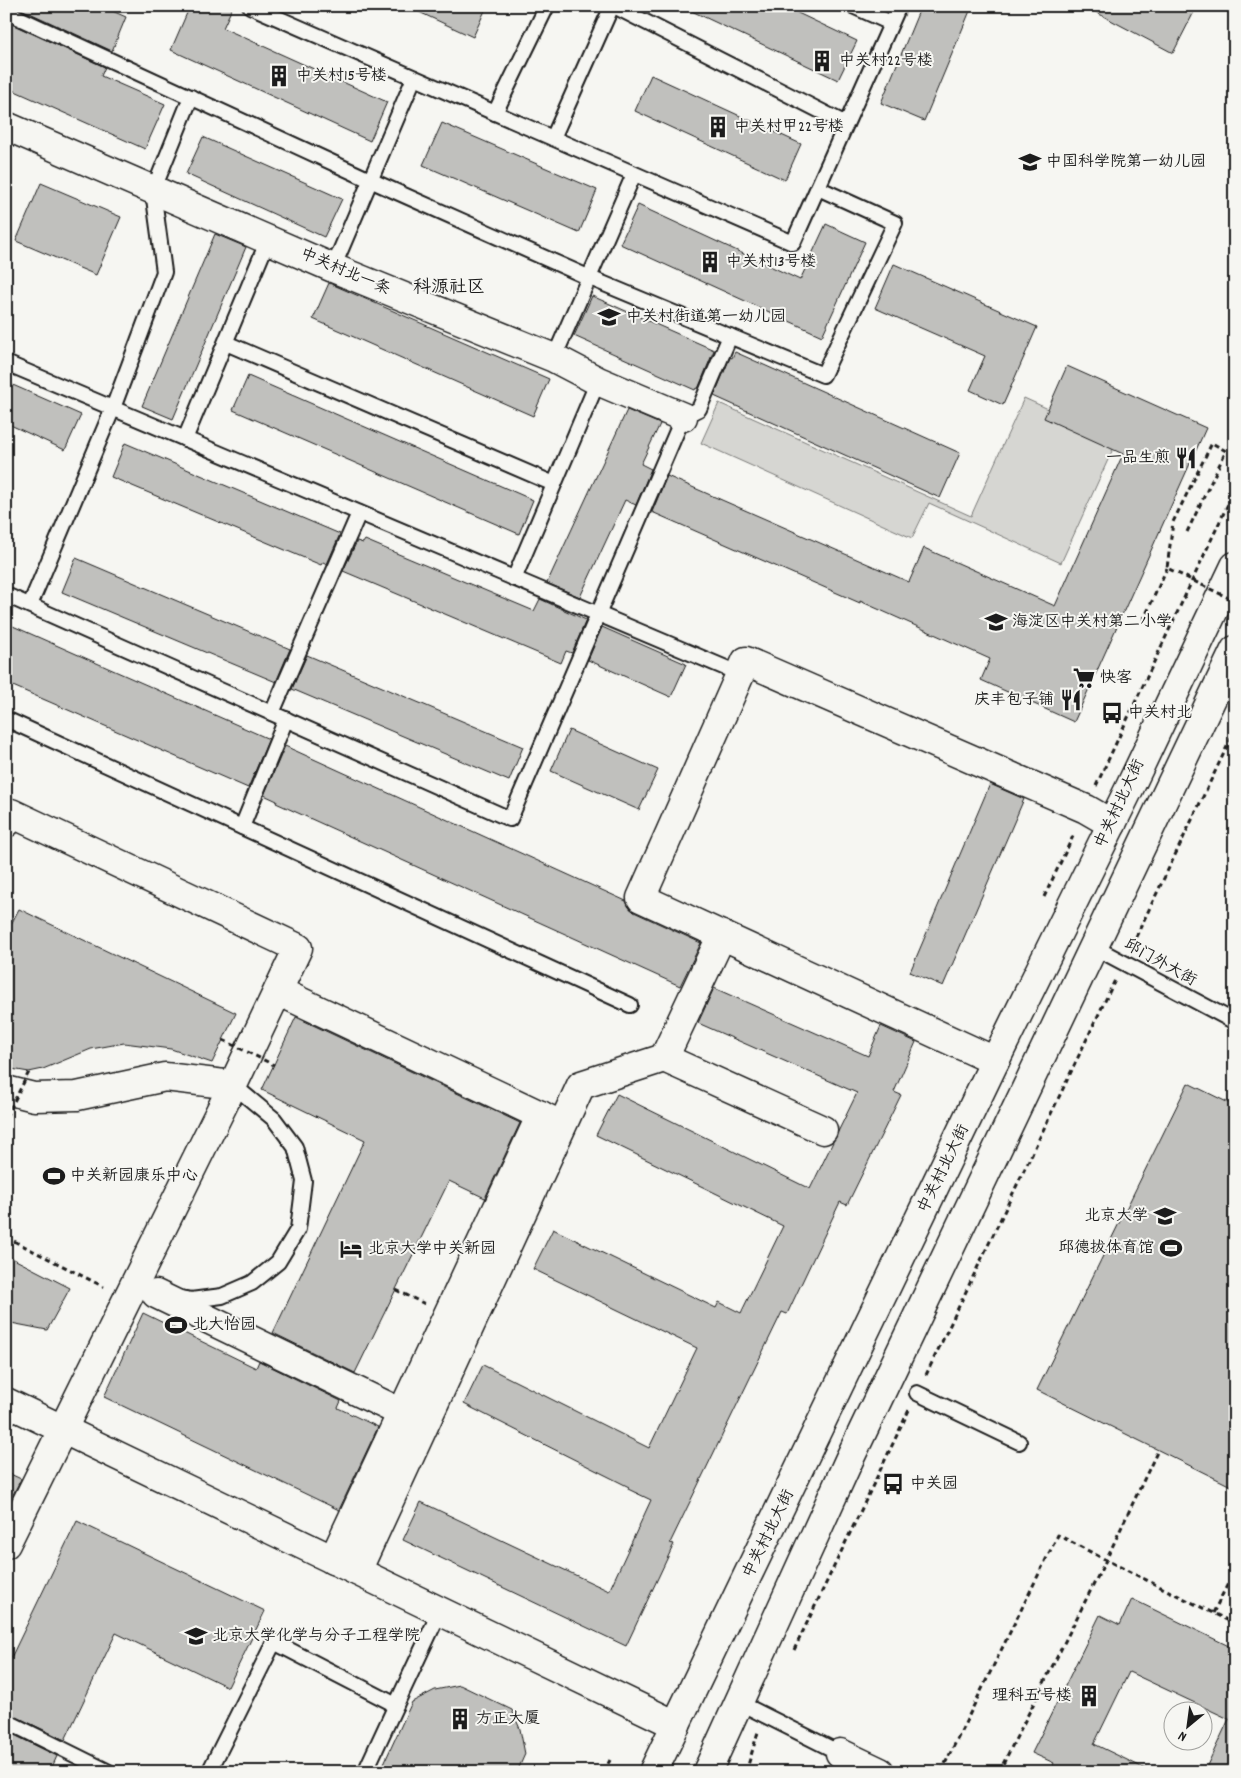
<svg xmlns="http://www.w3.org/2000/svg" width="1241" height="1778" font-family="Dekko,'LXGW WenKai TC',sans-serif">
<rect width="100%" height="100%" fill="#f6f6f2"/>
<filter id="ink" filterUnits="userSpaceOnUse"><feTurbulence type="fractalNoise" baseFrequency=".02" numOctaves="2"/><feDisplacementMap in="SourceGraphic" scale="10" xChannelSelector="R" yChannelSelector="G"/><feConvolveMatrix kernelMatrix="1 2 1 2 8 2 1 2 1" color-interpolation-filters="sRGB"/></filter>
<g filter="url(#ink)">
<path fill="#d6d6d2" stroke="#797977" d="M1024 398 1117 440 1061 563 929 503 912 538 701 443 719 403 971 516Z"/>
<g fill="#c0c0bd" stroke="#1c1c1c">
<path d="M20 6H101L126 17 112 51 19 8Z"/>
<path d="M190 6H233L223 28 387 102 370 141 171 50Z"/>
<path d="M406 6H487L473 37Z"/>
<path d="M681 6H783L857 41 838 80Z"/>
<path d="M921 6H972L924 121 881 103Z"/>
<path d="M1084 6H1197L1173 53Z"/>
<path d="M12 24 105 67 101 76 165 104 145 149 6 87V36Z"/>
<path d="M651 75 801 144 785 180 635 111Z"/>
<path d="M442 123 597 190 579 233 423 165Z"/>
<path d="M203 137 342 199 324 237 186 174Z"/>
<path d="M41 183 121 217 96 275 16 241Z"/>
<path d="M638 205 800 280 826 224 865 242 822 336 620 244Z"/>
<path d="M215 234 246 247 173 419 142 406Z"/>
<path d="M894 264 1037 327 1003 405 970 390 985 356 875 308Z"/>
<path d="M329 283 549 379 533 416 313 319Z"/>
<path d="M592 296 714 350 698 389 696 388 695 390 574 336Z"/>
<path d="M735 352 960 453 940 498 714 396 730 357 732 358Z"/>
<path d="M1067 366 1206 428 1074 722 981 680 990 659 860 601V603L652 512 667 476 909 582 924 548 1055 606 1123 454 1044 418Z"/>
<path d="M248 376 533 500 519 534 233 410Z"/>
<path d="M6 382 81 415 65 450 6 423Z"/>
<path d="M627 410 660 424 641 464 651 469 636 505 625 500 580 597 547 583Z"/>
<path d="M125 443 340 534 327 564 323 562 321 565 111 477Z"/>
<path d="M365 540 534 611 540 599 586 620 572 653 566 651 561 663 343 571 357 541 363 543Z"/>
<path d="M76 558 290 649 276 682 62 592Z"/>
<path d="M6 623 269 739 248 788 6 683Z"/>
<path d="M602 627 686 664 671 697 588 660Z"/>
<path d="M307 655 523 747 509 781 292 689Z"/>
<path d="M569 730 658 770 639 810 551 771Z"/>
<path d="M285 746 626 901 629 907 634 912 701 943 680 986 276 803 277 801 264 795Z"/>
<path d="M990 784 1024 799 943 986 910 972Z"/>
<path d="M19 909 236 1013 212 1063 171 1049 124 1043 91 1049 43 1069 29 1072 6 1068V934Z"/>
<path d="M714 988 868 1056 881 1026 916 1042 894 1092 901 1095 847 1205 840 1202 787 1314 782 1312 670 1543 674 1544 626 1646 403 1540 421 1502 609 1591 651 1500 628 1489 629 1487 464 1404 483 1365 649 1448 697 1348 533 1269 553 1229 716 1308 719 1302 741 1313 783 1226 596 1135 617 1094 810 1189 857 1093 698 1023Z"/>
<path d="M296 1017 520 1123 485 1198 449 1181 355 1373 273 1333 365 1140 262 1090Z"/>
<path d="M1188 1083 1235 1106V1488L1037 1390Z"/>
<path d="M6 1255 70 1288 47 1330 6 1322Z"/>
<path d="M143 1313 256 1368 259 1361 341 1401 338 1408 378 1427 339 1510 104 1397Z"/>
<path d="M6 1472 21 1479 6 1508Z"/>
<path d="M77 1521 265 1611 228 1687 116 1633 65 1740 6 1712V1668Z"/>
<path d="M1132 1599 1235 1649V1772H1204L1229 1719 1129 1672 1094 1744 1152 1772H1050L1054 1763 1032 1753 1100 1615 1120 1625Z"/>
<path d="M460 1685 512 1710 520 1729 525 1754 517 1772H380L412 1702 435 1690Z"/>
<path d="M6 1731 57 1756 50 1772H6Z"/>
</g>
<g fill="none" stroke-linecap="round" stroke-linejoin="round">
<g stroke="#1c1c1c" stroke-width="18">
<g id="lane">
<path d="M250 6 793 243 899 6"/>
<path d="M614 6 846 124"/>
<path d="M853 6 891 23"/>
<path d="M6 12 370 180 590 278 823 375 895 223 818 188"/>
<path d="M495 113 547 6"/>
<path d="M553 138 612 6"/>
<path d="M333 268 414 78"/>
<path d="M226 343 554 484"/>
<path d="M554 358 634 174"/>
<path d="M6 363 740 674"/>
<path d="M185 439 268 240"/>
<path d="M514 579 598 381"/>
<path d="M6 595 510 819 683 417 699 409 730 336"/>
<path d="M30 605 113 408 164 272 153 191 191 97"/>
<path d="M272 713 359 513"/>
<path d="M6 719 630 1005"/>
<path d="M242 827 286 719"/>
<path d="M1094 947 1235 1022"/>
<path d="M179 1298 191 1300 222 1296 252 1283 278 1262 298 1229 304 1181 295 1147 274 1119 233 1085"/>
<path d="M917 1393 1019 1442"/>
<path d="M740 1703 840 1753"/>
<path d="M6 1721 109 1772"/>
<path d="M209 1772 274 1642 396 1705 440 1611"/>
<path d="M365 1772 396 1705"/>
</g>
</g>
<g stroke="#1c1c1c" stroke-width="31">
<g id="street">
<path d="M6 126 333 268 554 358 598 381 683 417"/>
<path d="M6 823 11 813 298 948 233 1085"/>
<path d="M278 991 557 1123"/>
<path d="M664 1058 722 935"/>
<path d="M995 1061 641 898 746 661 1086 809 1112 824"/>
<path d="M6 1090 34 1097 77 1096 165 1077 233 1085 6 1544"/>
<path d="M156 1294 402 1413"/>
<path d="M6 1402 676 1725"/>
<path d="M333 1560 541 1115"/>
<path d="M357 1571 581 1085 664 1058 823 1130"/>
<path d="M840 1753 880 1772"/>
</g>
</g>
<g stroke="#1c1c1c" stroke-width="31">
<g id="primary">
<path d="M653 1772 995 1061 1129 789 1235 566"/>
<path d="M707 1772 849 1460 1235 650"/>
</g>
</g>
<g stroke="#1c1c1c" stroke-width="3" stroke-dasharray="5 4" stroke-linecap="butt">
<path d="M1143 621 1167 568"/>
<path d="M1096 786 1235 489"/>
<path d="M1044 897 1075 832"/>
<path d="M1132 945 1235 730"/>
<path d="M6 1237 104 1287"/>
<path d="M396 1290 425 1304"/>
<path d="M926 1375 1115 980"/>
<path d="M1213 1613 1235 1570"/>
<path d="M794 1650 909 1410"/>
<path d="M604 1772 610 1760"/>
<path d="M746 1772 758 1732"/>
<path d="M941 1772 1058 1535 1106 1560 1158 1450"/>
<path d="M999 1772 1106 1560 1235 1624"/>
</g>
<use href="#lane" stroke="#f6f6f2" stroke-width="14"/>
<use href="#street" stroke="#f6f6f2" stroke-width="28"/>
<use href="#primary" stroke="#f6f6f2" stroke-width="28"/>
<g stroke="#1c1c1c" stroke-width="3" stroke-dasharray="5 4" stroke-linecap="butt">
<path d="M1187 532 1226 451 1212 443 1173 522 1167 568 1235 601"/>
<path d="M223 1040 274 1065"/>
<path d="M6 1117 29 1072"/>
</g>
</g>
</g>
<defs>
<g id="building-bare" transform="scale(1.725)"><path d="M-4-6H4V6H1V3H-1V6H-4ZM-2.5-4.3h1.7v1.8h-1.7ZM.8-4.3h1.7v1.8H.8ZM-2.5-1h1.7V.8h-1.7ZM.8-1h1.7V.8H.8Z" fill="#1c1c1c" stroke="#f6f6f2" stroke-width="2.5" paint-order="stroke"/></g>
<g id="school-bare" transform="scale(1.725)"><path d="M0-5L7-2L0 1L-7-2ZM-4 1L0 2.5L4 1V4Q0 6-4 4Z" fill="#1c1c1c" stroke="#f6f6f2" stroke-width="2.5" paint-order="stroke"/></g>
<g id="restaurant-bare" transform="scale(1.725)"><path d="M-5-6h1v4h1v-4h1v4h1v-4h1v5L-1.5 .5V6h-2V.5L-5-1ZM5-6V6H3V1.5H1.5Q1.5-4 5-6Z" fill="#1c1c1c" stroke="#f6f6f2" stroke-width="2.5" paint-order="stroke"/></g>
<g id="supermarket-bare" transform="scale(1.725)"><path d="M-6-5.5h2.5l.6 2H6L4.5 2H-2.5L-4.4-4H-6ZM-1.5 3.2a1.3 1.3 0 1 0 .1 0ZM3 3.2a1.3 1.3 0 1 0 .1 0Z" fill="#1c1c1c" stroke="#f6f6f2" stroke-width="2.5" paint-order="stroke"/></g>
<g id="bus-bare" transform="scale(1.725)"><path d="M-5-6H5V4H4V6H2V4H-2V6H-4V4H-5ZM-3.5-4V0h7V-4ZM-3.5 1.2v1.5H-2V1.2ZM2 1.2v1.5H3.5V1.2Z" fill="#1c1c1c" stroke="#f6f6f2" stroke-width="2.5" paint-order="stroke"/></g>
<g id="stadium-bare" transform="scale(1.725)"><path d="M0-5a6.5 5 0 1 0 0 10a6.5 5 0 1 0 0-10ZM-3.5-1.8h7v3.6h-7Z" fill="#1c1c1c" stroke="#f6f6f2" stroke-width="2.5" paint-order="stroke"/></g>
<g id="university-bare" transform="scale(1.725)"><path d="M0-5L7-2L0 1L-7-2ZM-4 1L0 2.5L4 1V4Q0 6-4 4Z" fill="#1c1c1c" stroke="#f6f6f2" stroke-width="2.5" paint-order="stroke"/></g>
<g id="hotel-bare" transform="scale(1.725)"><path d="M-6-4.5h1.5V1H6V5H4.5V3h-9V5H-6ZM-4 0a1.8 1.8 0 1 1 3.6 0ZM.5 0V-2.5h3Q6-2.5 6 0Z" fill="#1c1c1c" stroke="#f6f6f2" stroke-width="2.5" paint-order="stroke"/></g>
</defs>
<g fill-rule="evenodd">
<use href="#building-bare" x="822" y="61"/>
<use href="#building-bare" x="279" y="76"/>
<use href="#building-bare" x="718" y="127"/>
<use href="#school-bare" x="1030" y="162"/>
<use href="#building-bare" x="710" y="262"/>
<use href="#school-bare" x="609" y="317"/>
<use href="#restaurant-bare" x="1186" y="458"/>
<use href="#school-bare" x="996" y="622"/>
<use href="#supermarket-bare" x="1084" y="678"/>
<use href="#restaurant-bare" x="1071" y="700"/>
<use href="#bus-bare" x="1112" y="713"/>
<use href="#stadium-bare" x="54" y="1176"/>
<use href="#university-bare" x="1165" y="1216"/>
<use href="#stadium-bare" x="1171" y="1248"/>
<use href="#hotel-bare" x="351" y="1249"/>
<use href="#stadium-bare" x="176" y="1325"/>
<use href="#bus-bare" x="893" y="1484"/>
<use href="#university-bare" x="196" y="1636"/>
<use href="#building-bare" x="1089" y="1696"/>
<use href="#building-bare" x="460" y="1719"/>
</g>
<g text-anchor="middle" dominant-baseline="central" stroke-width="4" stroke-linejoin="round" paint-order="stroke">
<g font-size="16" fill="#1c1c1c" stroke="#f6f6f2" text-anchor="start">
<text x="839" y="61">中关村22号楼</text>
<text x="296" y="76">中关村15号楼</text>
<text x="734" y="127">中关村甲22号楼</text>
<text x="1046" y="162">中国科学院第一幼儿园</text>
<text x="726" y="262">中关村13号楼</text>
<text x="626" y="317">中关村街道第一幼儿园</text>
<text x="1170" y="458" text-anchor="end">一品生煎</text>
<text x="1012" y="622">海淀区中关村第二小学</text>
<text x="1100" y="678">快客</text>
<text x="1054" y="700" text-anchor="end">庆丰包子铺</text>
<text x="1128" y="713">中关村北</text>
<text x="70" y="1176">中关新园康乐中心</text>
<text x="1148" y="1216" text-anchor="end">北京大学</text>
<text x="1154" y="1248" text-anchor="end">邱德拔体育馆</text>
<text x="368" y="1249">北京大学中关新园</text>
<text x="192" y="1325">北大怡园</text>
<text x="910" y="1484">中关园</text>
<text x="212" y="1636">北京大学化学与分子工程学院</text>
<text x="1072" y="1696" text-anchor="end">理科五号楼</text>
<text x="476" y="1719">方正大厦</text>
</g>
<g font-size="16" fill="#1c1c1c" stroke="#f6f6f2">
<text transform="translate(345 272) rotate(23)">中关村北一条</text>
<text transform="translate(1120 804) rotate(-65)">中关村北大街</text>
<text transform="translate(1160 963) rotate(29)">邱门外大街</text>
<text transform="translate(944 1169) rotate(-64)">中关村北大街</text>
<text transform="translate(769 1534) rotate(-64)">中关村北大街</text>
</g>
<g font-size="18" fill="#1c1c1c" stroke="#f6f6f2">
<text x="449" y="288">科源社区</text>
</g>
</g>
<rect width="1241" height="1778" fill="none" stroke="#f6f6f2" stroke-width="25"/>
<rect x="12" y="12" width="1216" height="1753" fill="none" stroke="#1c1c1c" stroke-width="2" filter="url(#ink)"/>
<g transform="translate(1188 1726) rotate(209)"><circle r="24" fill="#f6f6f2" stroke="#9f9f9c"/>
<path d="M0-4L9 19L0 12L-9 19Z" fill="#1c1c1c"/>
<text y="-8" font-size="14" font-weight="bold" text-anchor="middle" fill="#1c1c1c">N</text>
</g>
</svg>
